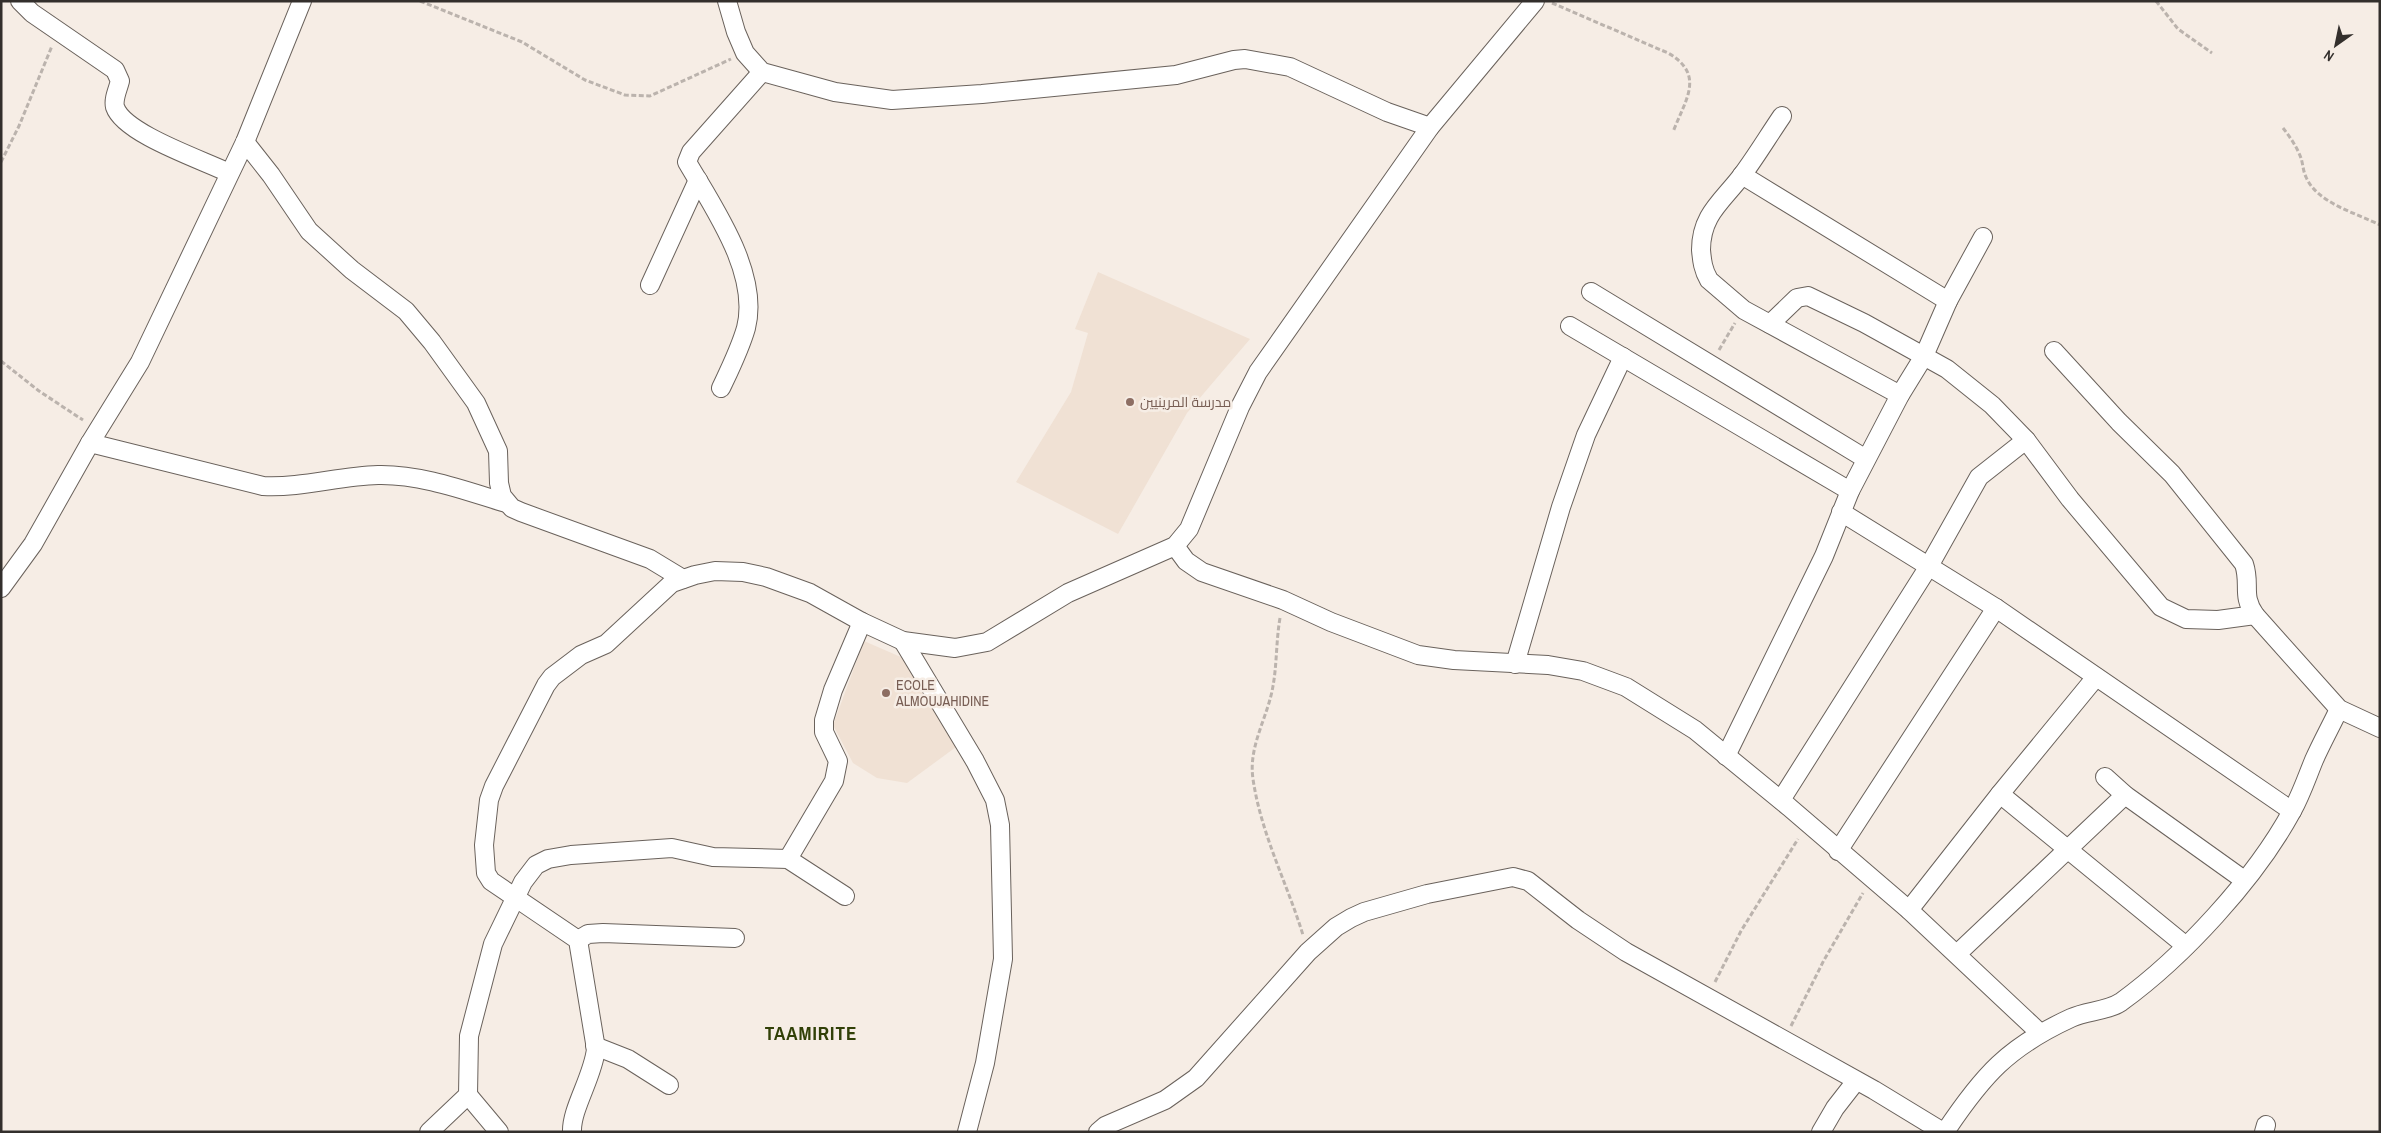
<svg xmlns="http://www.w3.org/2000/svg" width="2381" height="1133" font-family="'Archivo Narrow',Cairo,sans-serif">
<rect width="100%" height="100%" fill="#f6ede5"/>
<g fill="#f0e1d4">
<path d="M1098 272 1250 339 1187 413 1118 534 1016 482 1071 392 1088 333 1075 329Z"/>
<path d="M864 641 910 661 956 747 907 783 877 778 853 763 833 725Z"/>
</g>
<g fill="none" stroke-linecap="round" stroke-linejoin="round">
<g stroke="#6a625c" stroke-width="20">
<g id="street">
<path d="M20 1 32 13 115 70 120 81C118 89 113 99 115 107 124 134 203 160 229 173"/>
<path d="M727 1 736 32 745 53 762 72 835 92 892 100 982 94 1176 75 1234 60 1245 59 1290 67 1387 112 1430 127"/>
<path d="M1782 116C1769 135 1757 155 1743 174 1723 201 1701 214 1701 250 1702 261 1703 270 1709 280L1744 310 1900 395"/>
<path d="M245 142 271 175 309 231 352 270 406 311 432 342 476 403 498 451 499 483 502 496 512 508 521 512 650 559 683 579"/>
<path d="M1742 175 1948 301"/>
<path d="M650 285 698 180"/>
<path d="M1591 292 1866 459"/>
<path d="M1770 324 1797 298 1808 296 1864 323 1947 369 1992 405 2026 440 2070 499 2161 607 2186 619 2218 620 2255 615"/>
<path d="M1570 326 1850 491"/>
<path d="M2054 351 2119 422 2172 474 2244 564C2251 585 2241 595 2255 615L2339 709 2380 728"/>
<path d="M721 388C730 369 740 349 746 328 760 273 713 207 687 162L691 152 762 72"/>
<path d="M90 443 263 486C302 488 339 476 378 475 421 474 466 491 506 503"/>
<path d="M1841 512 1996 608 2292 811"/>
<path d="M1175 546 1186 561 1202 572 1283 600 1331 622 1418 655 1454 660 1548 665 1583 671 1626 687 1695 730 1789 807 1909 910 2040 1033"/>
<path d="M1 588 33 544 90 443 140 362 245 142 302 1"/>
<path d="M903 641 975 761 995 800 1000 825 1003 959 985 1063 967 1132"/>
<path d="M1515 664 1561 507 1586 435 1623 357"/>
<path d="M1726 756 1824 556 1850 491 1900 395 1924 356 1948 301 1983 237"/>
<path d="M2105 777 2125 795 2244 880"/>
<path d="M2000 794 2186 946"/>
<path d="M1781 800 1929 566 1979 477 2026 440"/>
<path d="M1838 851 1996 608"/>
<path d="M788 859 834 781 838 761 824 732V720L833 690 862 622"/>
<path d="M1909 910 2000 794 2096 677"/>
<path d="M578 940 588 934 603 933 735 938"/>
<path d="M1957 954 2125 795"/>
<path d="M595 1046 628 1059 669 1085"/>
<path d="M468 1095 499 1132"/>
<path d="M429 1132 468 1095 469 1036 493 944 523 882 536 865 548 859 571 855 672 848 713 857 788 859 845 896"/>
<path d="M572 1132C571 1109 593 1077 596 1049L578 940 491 881 486 873 484 845 489 800 494 786 546 685 552 677 581 655 606 644 672 583 695 575 715 571 743 572 766 577 810 593 862 622 903 641 955 648 987 642 1068 593 1175 546 1189 529 1240 407 1258 372 1430 127 1535 1"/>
<path d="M1098 1132 1105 1126 1165 1100 1196 1078 1308 952 1336 927 1351 918 1364 912 1427 894 1513 877 1528 881 1578 920 1626 952 1874 1090 1943 1132"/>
<path d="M1821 1132 1835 1108 1856 1081"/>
<path d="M1945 1132C1983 1075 2008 1047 2071 1018 2086 1011 2108 1011 2121 1002 2183 957 2255 879 2292 811 2301 795 2307 777 2314 760 2322 742 2331 726 2339 709"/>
<path d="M2264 1132 2266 1125"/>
</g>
</g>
<g stroke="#bbb3ad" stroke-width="3" stroke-dasharray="5 2.5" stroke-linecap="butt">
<path d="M420 1 522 42 585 80 625 95 650 96 731 59"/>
<path d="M2156 1 2178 29 2212 53"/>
<path d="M1552 3 1668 53C1706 75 1685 100 1673 132"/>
<path d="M2283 128C2290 137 2297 147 2301 158 2303 164 2303 171 2306 177 2317 203 2356 213 2380 225"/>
<path d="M1 162 19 126 52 46"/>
<path d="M1719 350 1735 323"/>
<path d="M1 361 39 391 83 420"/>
<path d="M1280 618C1276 641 1277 664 1273 686 1268 717 1248 746 1253 779 1261 834 1287 883 1303 935"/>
<path d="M1715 982 1741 931 1798 839"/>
<path d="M1791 1026 1824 960 1863 893"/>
</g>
<use href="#street" stroke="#fff" stroke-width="18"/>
</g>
<g fill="#8d6e63" stroke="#f6ede5" stroke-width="2">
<circle cx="1130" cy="402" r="5"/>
<circle cx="886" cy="693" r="5"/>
</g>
<g text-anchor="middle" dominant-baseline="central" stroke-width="5" stroke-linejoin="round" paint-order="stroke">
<g font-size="14" fill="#785e54" stroke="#f6ede5" text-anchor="start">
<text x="1140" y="402">مدرسة المرينيين</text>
<text x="896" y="685">ECOLE<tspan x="896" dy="16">ALMOUJAHIDINE</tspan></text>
</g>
<g font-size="19" font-weight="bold" letter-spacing="1" fill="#314007" stroke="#f6ede5">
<text x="811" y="1033">TAAMIRITE</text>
</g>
</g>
<rect width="2381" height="1133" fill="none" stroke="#332f2c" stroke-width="5"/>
<g transform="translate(2336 45) rotate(213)" stroke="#f6ede5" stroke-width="4" paint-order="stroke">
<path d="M0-4L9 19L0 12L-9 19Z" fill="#332f2c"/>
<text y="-8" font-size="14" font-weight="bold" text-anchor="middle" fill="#332f2c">N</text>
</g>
</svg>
